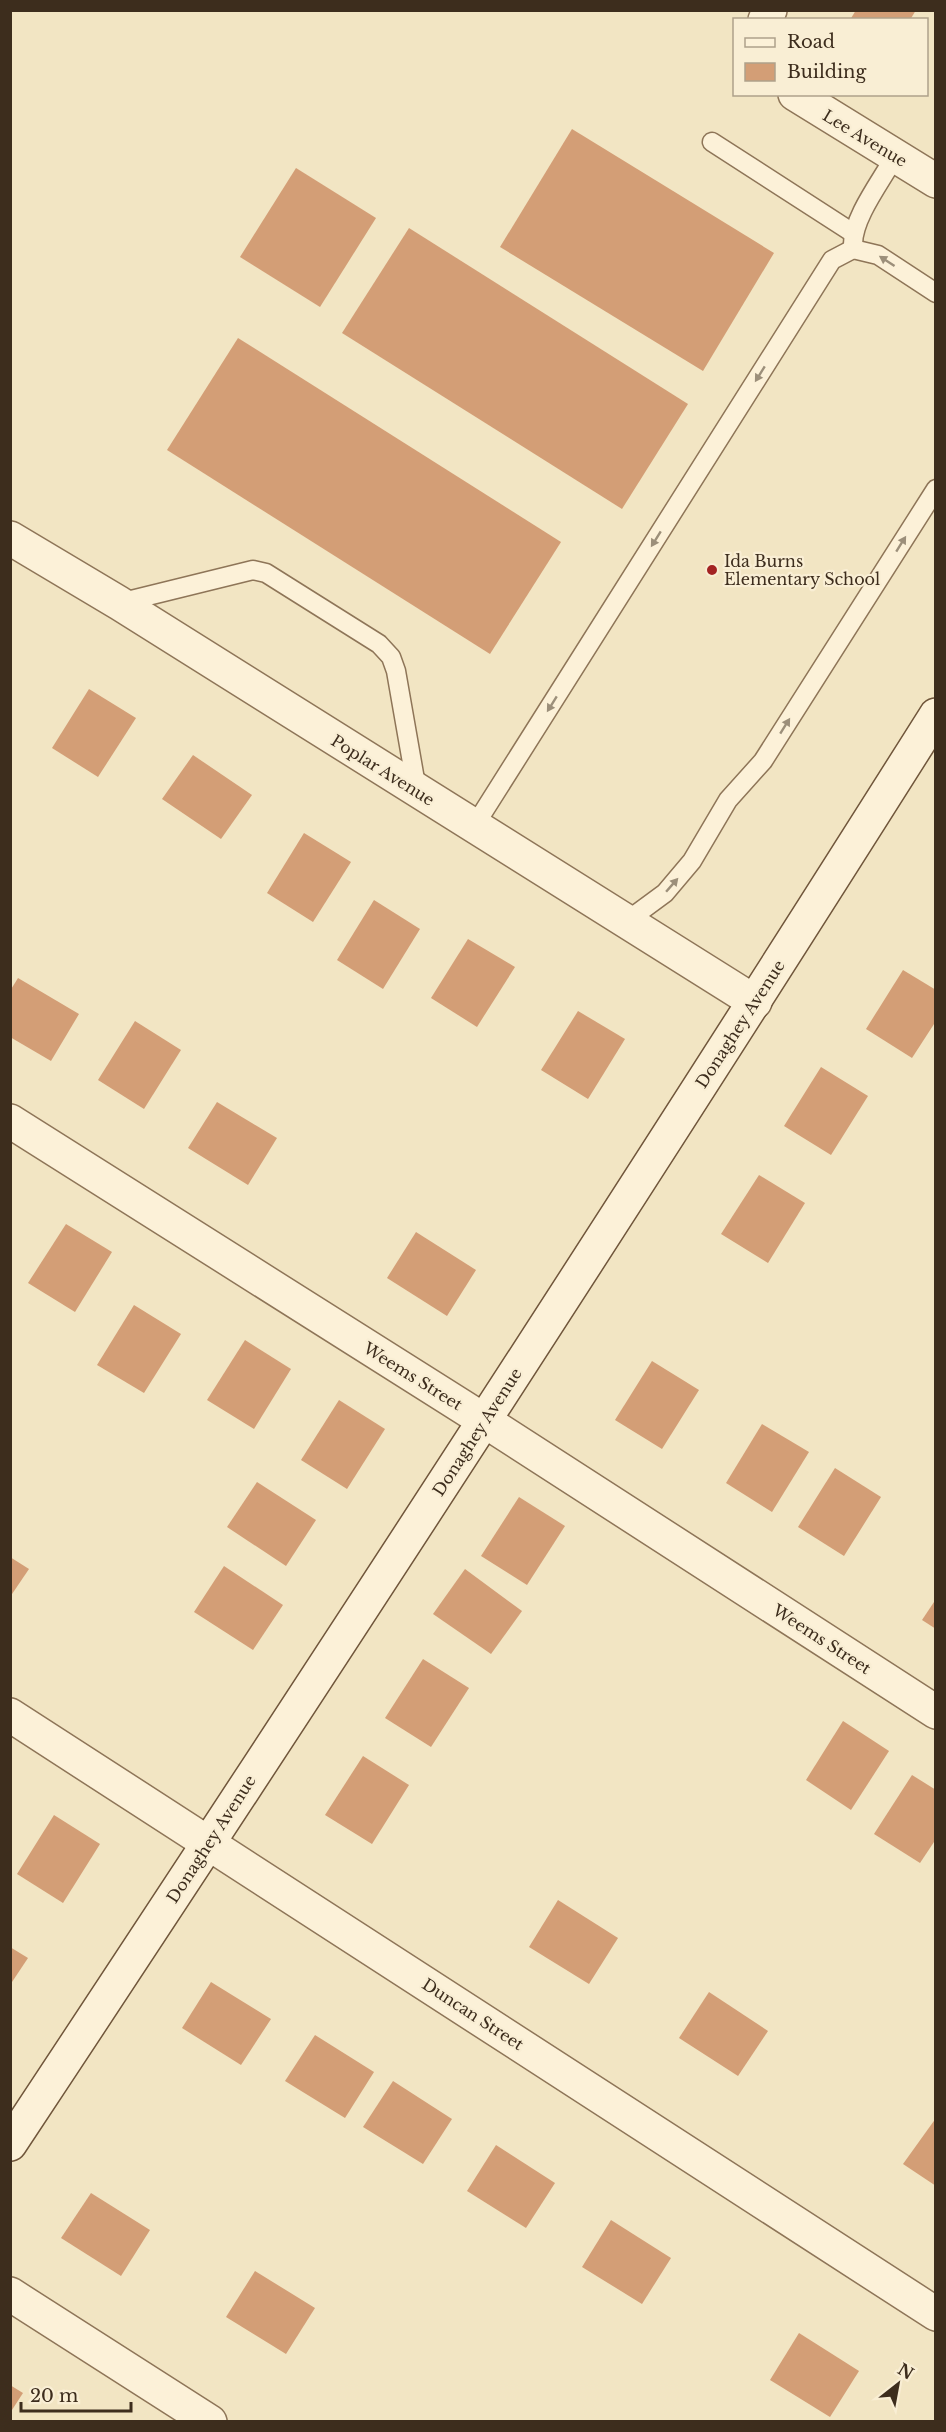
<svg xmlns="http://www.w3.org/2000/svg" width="946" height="2432" font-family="'Libre Baskerville',serif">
<rect width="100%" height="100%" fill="#f2e5c3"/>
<g fill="#d39e76">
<path d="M856 10H916L910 20H850Z"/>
<path d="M572 129 774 253 703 371 500 247Z"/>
<path d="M296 168 376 218 320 307 240 257Z"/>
<path d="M409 228 688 404 622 509 342 333Z"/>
<path d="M238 338 561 542 490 654 167 450Z"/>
<path d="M89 689 136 718 98 777 52 748Z"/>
<path d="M193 755 252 795 221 839 162 799Z"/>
<path d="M304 833 351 862 313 922 267 893Z"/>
<path d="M374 900 420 929 383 989 337 960Z"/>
<path d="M468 939 515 967 477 1027 431 998Z"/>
<path d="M903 970 936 990V1021L912 1058 866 1029Z"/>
<path d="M18 978 79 1014 51 1061 10 1037V991Z"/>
<path d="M578 1011 625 1039 588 1099 541 1070Z"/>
<path d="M135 1021 181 1050 144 1109 98 1080Z"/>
<path d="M821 1067 868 1096 831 1155 784 1126Z"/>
<path d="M217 1102 277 1138 248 1185 188 1148Z"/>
<path d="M759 1175 805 1203 768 1263 721 1234Z"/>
<path d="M66 1224 112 1252 75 1312 28 1283Z"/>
<path d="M416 1232 476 1270 447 1316 387 1278Z"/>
<path d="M134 1305 181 1334 144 1393 97 1365Z"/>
<path d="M245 1340 291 1369 254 1429 207 1400Z"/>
<path d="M652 1361 699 1390 662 1449 615 1420Z"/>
<path d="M339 1400 385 1429 347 1489 301 1460Z"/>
<path d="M762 1424 809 1452 772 1512 726 1483Z"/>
<path d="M835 1468 881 1497 844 1556 798 1527Z"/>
<path d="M257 1482 316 1520 286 1566 227 1527Z"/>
<path d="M519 1497 565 1526 527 1585 481 1556Z"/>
<path d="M10 1557 29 1569 10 1597Z"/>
<path d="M224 1566 283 1605 253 1650 194 1612Z"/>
<path d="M465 1569 522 1611 491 1654 433 1614Z"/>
<path d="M936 1599V1629L922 1620Z"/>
<path d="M423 1659 469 1688 431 1747 385 1718Z"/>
<path d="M843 1721 889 1751 851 1810 806 1780Z"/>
<path d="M363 1756 409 1785 372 1844 325 1815Z"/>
<path d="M912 1775 936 1790V1839L920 1863 874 1834Z"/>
<path d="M54 1815 100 1844 63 1903 17 1874Z"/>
<path d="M558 1900 618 1938 589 1984 529 1947Z"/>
<path d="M10 1947 28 1958 10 1985Z"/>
<path d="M211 1982 271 2019 241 2065 182 2028Z"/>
<path d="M709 1992 768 2031 738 2076 679 2038Z"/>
<path d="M315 2035 374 2072 345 2118 285 2081Z"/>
<path d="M393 2081 452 2119 423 2164 363 2127Z"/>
<path d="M936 2118V2186L903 2164Z"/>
<path d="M496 2145 555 2183 526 2228 467 2191Z"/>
<path d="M91 2193 150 2230 121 2276 61 2238Z"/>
<path d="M611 2220 671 2258 642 2304 582 2267Z"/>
<path d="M255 2271 315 2308 286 2354 226 2317Z"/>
<path d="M799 2333 859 2371 830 2417 770 2380Z"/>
<path d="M10 2385 23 2393 10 2413Z"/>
</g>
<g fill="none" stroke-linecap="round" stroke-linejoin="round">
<g stroke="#8e7558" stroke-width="21">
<g id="lane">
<path d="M712 142 853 233"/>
<path d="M853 244C853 217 882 180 895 156"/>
<path d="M119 603 253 570 266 573 379 644 391 657 396 671 417 791"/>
<path d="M475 825 832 260 853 249 878 255 936 293"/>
<path d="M627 921 665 893 692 861 728 800 763 761 936 489"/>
</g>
</g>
<g stroke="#8e7558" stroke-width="36">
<g id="street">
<path d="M765 20 770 10"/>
<path d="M795 94 936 181"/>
<path d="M10 538 119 603 755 1002"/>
<path d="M10 1121 485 1421 936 1712"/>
<path d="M10 1715 936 2314"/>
<path d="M10 2294 210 2422"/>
</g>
</g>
<g stroke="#70563b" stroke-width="36">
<path id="secondary" d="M10 2144C323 1671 633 1195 936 715"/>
</g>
<use href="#lane" stroke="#fcf1d8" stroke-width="18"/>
<use href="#street" stroke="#fcf1d8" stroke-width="33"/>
<use href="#secondary" stroke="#fcf1d8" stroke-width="33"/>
</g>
<defs><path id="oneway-solid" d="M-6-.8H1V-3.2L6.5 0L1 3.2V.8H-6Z" transform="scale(1.5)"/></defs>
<g fill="#9c8f7a">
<use href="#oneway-solid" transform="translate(887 261) rotate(-147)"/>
<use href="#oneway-solid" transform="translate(760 374) rotate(122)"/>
<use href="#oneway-solid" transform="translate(656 539) rotate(122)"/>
<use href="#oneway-solid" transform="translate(901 544) rotate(-58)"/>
<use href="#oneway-solid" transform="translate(552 704) rotate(122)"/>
<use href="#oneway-solid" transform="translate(785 726) rotate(-58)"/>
<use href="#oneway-solid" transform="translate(672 885) rotate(-49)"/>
</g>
<circle fill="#a32322" stroke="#f9eed4" stroke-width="2" cx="712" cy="570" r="6"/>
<g text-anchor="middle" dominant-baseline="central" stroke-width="4.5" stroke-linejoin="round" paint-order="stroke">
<g font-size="16" fill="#3d2d1d" stroke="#f9eed4">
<text transform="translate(865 138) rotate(31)">Lee Avenue</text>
<text transform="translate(383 770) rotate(32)">Poplar Avenue</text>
<text transform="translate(740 1024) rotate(-57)">Donaghey Avenue</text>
<text transform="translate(413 1376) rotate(32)">Weems Street</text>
<text transform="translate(477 1432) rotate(-57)">Donaghey Avenue</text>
<text transform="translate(822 1639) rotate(33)">Weems Street</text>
<text transform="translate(211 1839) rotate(-57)">Donaghey Avenue</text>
<text transform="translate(473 2014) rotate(33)">Duncan Street</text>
</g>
<g font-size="16" fill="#3d2d1d" stroke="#f9eed4" text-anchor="start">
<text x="724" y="561">Ida Burns<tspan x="724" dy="18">Elementary School</tspan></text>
</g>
</g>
<rect width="946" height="2432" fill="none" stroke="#3d2d1d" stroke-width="24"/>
<rect x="733" y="18" width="195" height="78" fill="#f9eed4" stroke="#aea18b" stroke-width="1.5"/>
<rect x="745" y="38" width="30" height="9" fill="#fcf1d8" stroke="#aea18b" stroke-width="1.5"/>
<text x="787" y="48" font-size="18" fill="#3d2d1d">Road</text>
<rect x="745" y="63" width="30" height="18" fill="#d39e76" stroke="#aea18b" stroke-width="1.5"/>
<text x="787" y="78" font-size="18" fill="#3d2d1d">Building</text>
<g transform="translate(898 2384) rotate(31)" stroke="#f9eed4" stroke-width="4.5" paint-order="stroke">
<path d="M0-4.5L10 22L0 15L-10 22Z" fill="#3d2d1d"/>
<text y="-9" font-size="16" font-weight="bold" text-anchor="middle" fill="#3d2d1d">N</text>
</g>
<path d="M21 2402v9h110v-9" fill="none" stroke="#3d2d1d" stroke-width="3"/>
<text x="30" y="2402" font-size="18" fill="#3d2d1d" stroke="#f9eed4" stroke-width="4.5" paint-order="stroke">20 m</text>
</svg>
